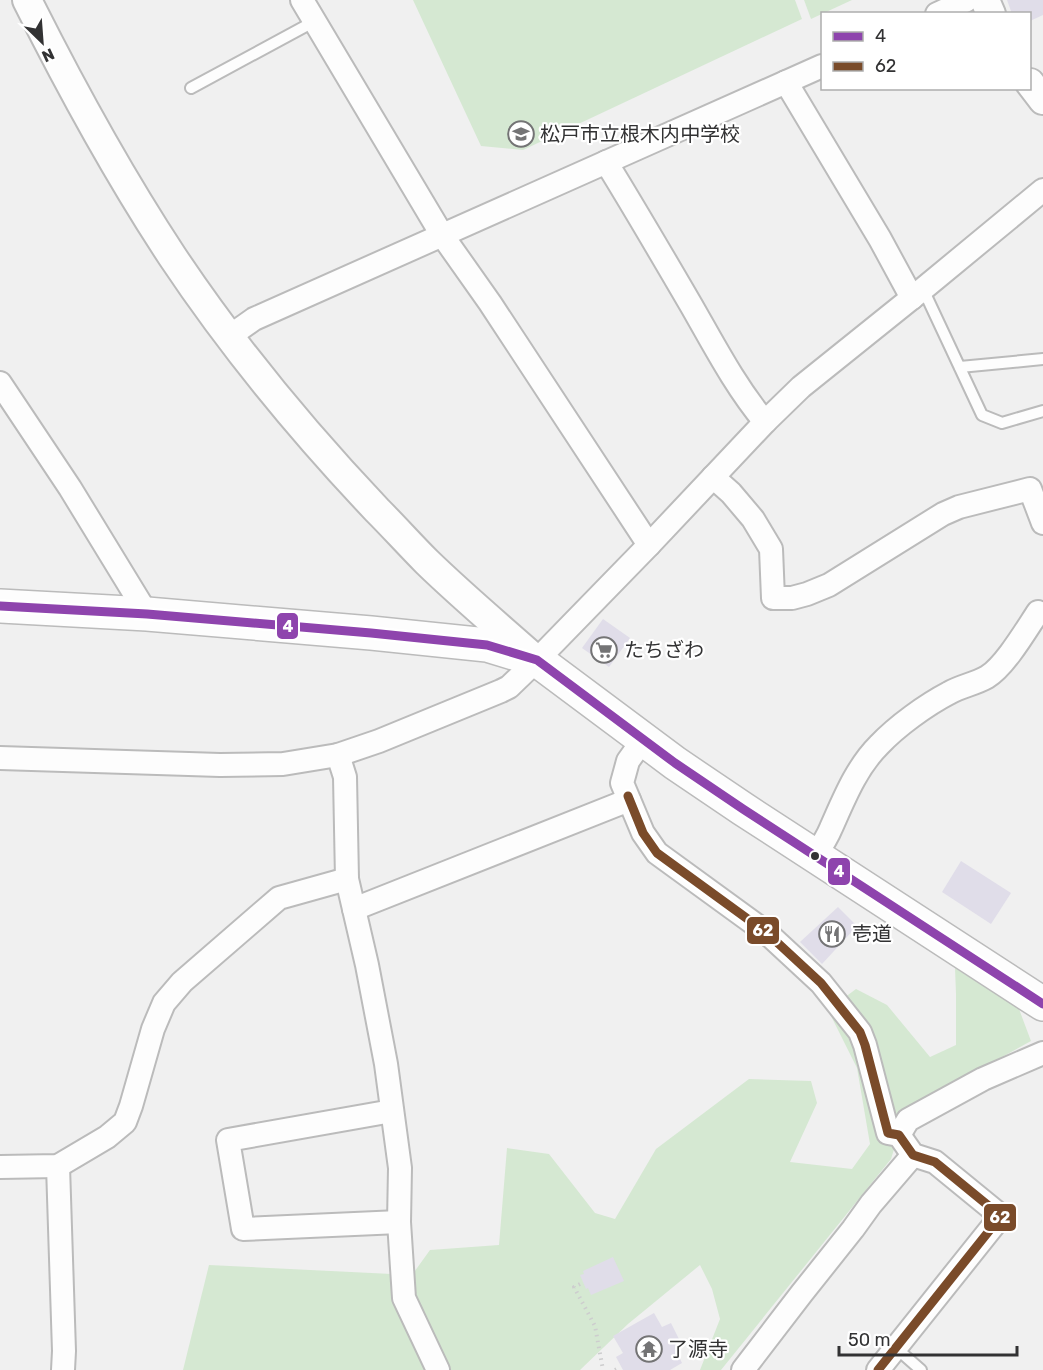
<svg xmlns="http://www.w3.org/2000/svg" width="1043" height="1370" font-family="Rubik,'Noto Sans JP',sans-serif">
<rect width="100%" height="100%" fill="#f0f0f0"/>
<g fill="#d5e8d2">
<path d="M413 0H795L802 19 523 150 481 146Z"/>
<path d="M804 0H852L811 19Z"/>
<path d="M955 968 1019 1009 1031 1041 906 1110 891 1159 721 1370H700L720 1319 712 1289 700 1265 628 1324 580 1370H183L209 1265 412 1275 430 1250 499 1245 507 1148 549 1154 595 1213 615 1219 656 1149 749 1079 811 1081 817 1103 790 1162 852 1169 870 1144 857 1068 828 1010 856 989 887 1005 930 1057 956 1045V994Z"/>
</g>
<g fill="#e0dde9">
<path d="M1007 0H1043V15L1030 21V14H1012Z"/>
<path d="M603 619 630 638 609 667 582 648Z"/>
<path d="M961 861 1011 893 991 924 942 892Z"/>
<path d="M838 907 857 926 822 964 800 942Z"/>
<path d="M613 1257 624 1281 591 1295 588 1288 586 1289 580 1275 584 1274 583 1271Z"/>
<path d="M654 1313 662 1327 671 1323 682 1345 675 1349 682 1363 670 1370H623L616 1357 623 1353 613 1336Z"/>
</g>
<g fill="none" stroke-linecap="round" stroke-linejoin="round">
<g stroke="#bbb" stroke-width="14">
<g id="service">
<path d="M191 88 315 21"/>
<path d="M923 289 982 415 1002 423 1043 411"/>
<path d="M960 367 1043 359"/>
<path d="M896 1348 921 1370"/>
</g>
</g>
<g stroke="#bbb" stroke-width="26">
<g id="minor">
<path d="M302 0 442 235 490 303 649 545"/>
<path d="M937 14 967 0"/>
<path d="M786 82 880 239 912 298"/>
<path d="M606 162C635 209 663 257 691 305 714 345 735 386 765 422"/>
<path d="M230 336 254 319 822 66"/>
<path d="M0 383 70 488 147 614"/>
<path d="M713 477 731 493 753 519 771 549 773 598H792L807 594 829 585 943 514 959 507 1030 489 1043 523"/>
<path d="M643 740 628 761 622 783 643 833 657 853 767 933 821 983 860 1032 865 1045 888 1133 899 1135 913 1155 935 1162 1001 1216 878 1370"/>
<path d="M338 755 345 777 347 879 367 965 386 1064 400 1168 399 1222 404 1298 438 1370"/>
<path d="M0 758 220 765 283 764 338 755 379 741 501 691 509 687 537 660 649 545 765 422 801 387 923 289 1043 190"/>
<path d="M815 856C821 847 827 838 831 828 844 799 856 768 879 745 897 726 926 705 949 693 961 686 975 684 987 677 1005 666 1026 630 1038 612"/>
<path d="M354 909 629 800"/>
<path d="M392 1111 228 1140 243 1229 399 1222"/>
<path d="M899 1135 908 1120 983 1079 1043 1053"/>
<path d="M58 1166 64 1351 63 1370"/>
<path d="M0 1167 58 1166 107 1137 125 1122 131 1106 153 1029 164 1003 182 982 279 898 347 879"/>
<path d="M743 1370 802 1293 853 1229 871 1204 913 1155"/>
</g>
</g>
<g stroke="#bbb" stroke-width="32">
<g id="tertiary">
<path d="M27 0C71 88 118 174 172 256 232 346 303 432 377 510 394 527 410 545 427 562 462 596 499 627 535 659"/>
<path d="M985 0 991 14"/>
<path d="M1030 83 1043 100"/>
</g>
</g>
<g stroke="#bbb" stroke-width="36">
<path id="primary" d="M0 606 147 614 371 633 487 645 537 660 675 763 743 809 1043 1004"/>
</g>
<g stroke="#cdcdce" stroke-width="4" stroke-dasharray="1.5 4.5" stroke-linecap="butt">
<path d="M580 1284 574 1287 595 1326 603 1370"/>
<path d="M615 1370 619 1368"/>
</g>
<use href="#service" stroke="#fdfdfd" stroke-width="10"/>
<use href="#minor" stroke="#fdfdfd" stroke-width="22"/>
<use href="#tertiary" stroke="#fdfdfd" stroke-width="28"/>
<use href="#primary" stroke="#fdfdfd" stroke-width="33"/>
<g stroke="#fff" stroke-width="14">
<path id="bus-1" d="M0 606 147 614 371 633 487 645 537 660 675 763 743 809 1043 1004"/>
</g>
<g stroke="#fff" stroke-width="14">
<path id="bus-2" d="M628 796 643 833 657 853 767 933 821 983 860 1032 865 1045 888 1133 899 1135 913 1155 935 1162 1001 1216 878 1370"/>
</g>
<use href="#bus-1" stroke="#8e44ad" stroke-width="9"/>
<use href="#bus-2" stroke="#7a4b2a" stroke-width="9"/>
</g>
<defs>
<g id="school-ring" transform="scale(1.35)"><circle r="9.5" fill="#fff" stroke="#747475" stroke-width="1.5"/><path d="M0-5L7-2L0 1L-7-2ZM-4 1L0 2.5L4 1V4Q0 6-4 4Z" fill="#747475"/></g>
<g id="supermarket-ring" transform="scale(1.35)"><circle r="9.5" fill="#fff" stroke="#747475" stroke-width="1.5"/><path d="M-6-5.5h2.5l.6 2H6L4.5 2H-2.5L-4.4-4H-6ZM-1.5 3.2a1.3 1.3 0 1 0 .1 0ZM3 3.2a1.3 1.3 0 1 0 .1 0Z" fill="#747475"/></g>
<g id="restaurant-ring" transform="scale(1.35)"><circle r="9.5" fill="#fff" stroke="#747475" stroke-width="1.5"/><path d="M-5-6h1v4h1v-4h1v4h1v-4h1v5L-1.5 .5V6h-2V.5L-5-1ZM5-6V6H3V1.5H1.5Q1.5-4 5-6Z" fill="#747475"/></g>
<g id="temple-ring" transform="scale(1.35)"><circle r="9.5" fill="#fff" stroke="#747475" stroke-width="1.5"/><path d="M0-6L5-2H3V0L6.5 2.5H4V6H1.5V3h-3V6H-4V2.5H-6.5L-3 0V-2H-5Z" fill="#747475"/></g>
</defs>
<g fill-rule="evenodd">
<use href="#school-ring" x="521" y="134"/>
<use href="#supermarket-ring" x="604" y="650"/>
<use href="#restaurant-ring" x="832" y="934"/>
<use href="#temple-ring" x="649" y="1349"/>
</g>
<circle fill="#323233" stroke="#fff" stroke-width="2" cx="815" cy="856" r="5"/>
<g text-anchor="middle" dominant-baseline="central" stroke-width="4.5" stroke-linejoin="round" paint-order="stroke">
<g font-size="20" fill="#323233" stroke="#fff" text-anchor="start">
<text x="540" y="134">松戸市立根木内中学校</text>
<text x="624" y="650">たちざわ</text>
<text x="852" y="934">壱道</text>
<text x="668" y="1349">了源寺</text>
</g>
</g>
<g stroke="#fff" stroke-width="2">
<rect x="276" y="612" width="23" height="28" rx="6" fill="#8e44ad"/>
<rect x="827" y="857" width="24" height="29" rx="6" fill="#8e44ad"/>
<rect x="746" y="916" width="34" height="29" rx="6" fill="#7a4b2a"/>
<rect x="983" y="1203" width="34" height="29" rx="6" fill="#7a4b2a"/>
</g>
<g font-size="16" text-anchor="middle" font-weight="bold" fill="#fff">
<text x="288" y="632">4</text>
<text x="839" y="877">4</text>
<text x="763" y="936">62</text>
<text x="1000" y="1223">62</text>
</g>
<rect x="821" y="12" width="210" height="78" fill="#ffffff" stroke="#adadad" stroke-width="1.5"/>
<rect x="833" y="32" width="30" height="9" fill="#8e44ad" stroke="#adadad" stroke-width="1.5"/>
<text x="875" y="42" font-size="18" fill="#323233">4</text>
<rect x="833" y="62" width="30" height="9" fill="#7a4b2a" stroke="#adadad" stroke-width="1.5"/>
<text x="875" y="72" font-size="18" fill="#323233">62</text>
<g transform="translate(42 42) rotate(155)" stroke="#ffffff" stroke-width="4.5" paint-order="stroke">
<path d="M0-4.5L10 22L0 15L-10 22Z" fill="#323233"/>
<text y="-9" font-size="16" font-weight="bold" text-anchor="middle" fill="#323233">N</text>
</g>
<path d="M839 1346v9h178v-9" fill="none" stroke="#323233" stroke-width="3"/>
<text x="848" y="1346" font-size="18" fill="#323233" stroke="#ffffff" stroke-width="4.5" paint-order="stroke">50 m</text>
</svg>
